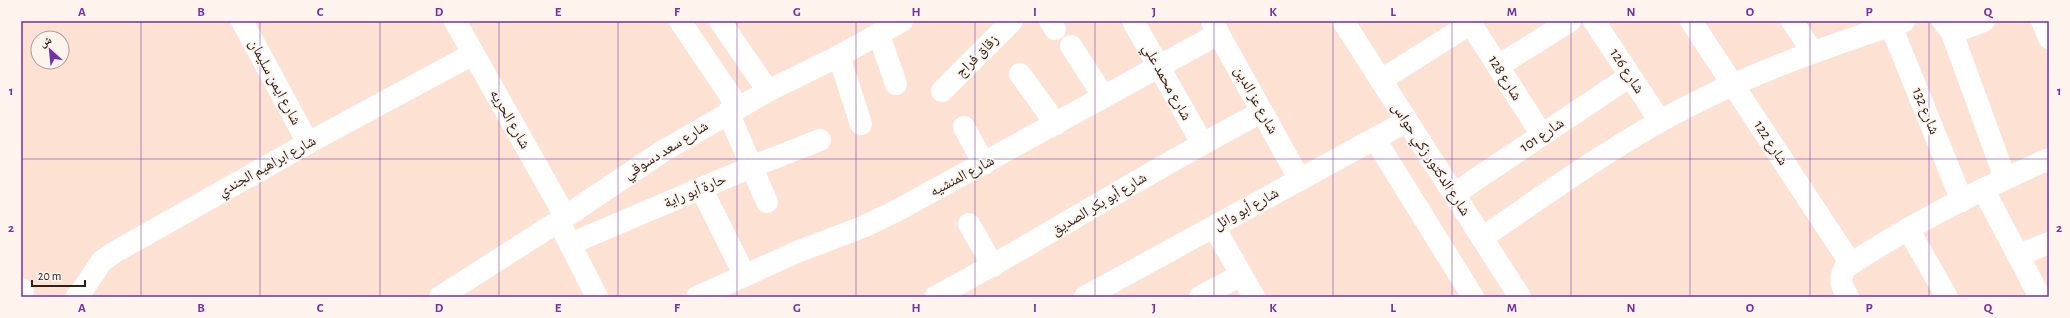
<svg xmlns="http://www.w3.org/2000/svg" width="2070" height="318" font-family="'Alegreya Sans','Noto Naskh Arabic',sans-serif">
<rect width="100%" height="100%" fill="#fde2d4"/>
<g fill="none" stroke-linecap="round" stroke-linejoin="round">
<g stroke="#fff" stroke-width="22">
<path d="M242 21 308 143"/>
<path d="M455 21 565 216"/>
<path d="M680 21 738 107"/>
<path d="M720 21 768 91"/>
<path d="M1050 21 1055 29"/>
<path d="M1133 21 1202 143"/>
<path d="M1343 21 1520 297"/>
<path d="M1469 21 1542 135"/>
<path d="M1594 21 1660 121"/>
<path d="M1691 21 1851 264"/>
<path d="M1792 21 1812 51"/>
<path d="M1889 21 1962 201"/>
<path d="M1943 21 1952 33 2005 178"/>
<path d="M2042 21 2049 38"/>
<path d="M1212 22 1300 180"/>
<path d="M1952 33 1984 21"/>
<path d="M879 35 896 84"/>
<path d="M1071 46 1104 97"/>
<path d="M839 56 861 124"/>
<path d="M1498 66 1570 21"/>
<path d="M1020 74 1056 124"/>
<path d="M1381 80 1470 24"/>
<path d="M942 91 1012 21"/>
<path d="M728 112 767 202"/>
<path d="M964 127 984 164"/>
<path d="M1375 139 1473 297"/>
<path d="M701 188 745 276"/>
<path d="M1983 189 2040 297"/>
<path d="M1454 194 1630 76"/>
<path d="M969 224 993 266"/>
<path d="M1214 227 1254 297"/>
<path d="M1908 229 1947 297"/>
<path d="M563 230 597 297"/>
<path d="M1482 238C1540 198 1597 157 1659 122 1736 78 1820 49 1904 21"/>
<path d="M570 244 751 167 820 140"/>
<path d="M2018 255 2049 243"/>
<path d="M21 289 23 292"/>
<path d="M76 297 83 289 102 261 115 252 308 143 473 54"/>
<path d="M440 297 559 221 663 151 768 91 839 56 902 21"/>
<path d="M697 297 797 252 865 226 898 210 1218 34"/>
<path d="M935 297C1046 238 1151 169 1262 112"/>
<path d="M1085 297 1407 121"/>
<path d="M1200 297 1241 275"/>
<path d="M1848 297C1842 286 1838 280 1845 268 1909 225 1978 190 2049 159"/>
</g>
</g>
<path fill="none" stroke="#7232a7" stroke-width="1" stroke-opacity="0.55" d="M141 21V297M260 21V297M380 21V297M499 21V297M618 21V297M737 21V297M856 21V297M975 21V297M1095 21V297M1214 21V297M1333 21V297M1452 21V297M1571 21V297M1690 21V297M1810 21V297M1929 21V297M21 159H2049"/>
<g text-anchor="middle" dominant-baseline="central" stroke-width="3.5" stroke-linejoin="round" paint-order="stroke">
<g font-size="15" fill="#2c221d" stroke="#fef3ed">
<text transform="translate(977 56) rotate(-45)">زقاق فراج</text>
<text transform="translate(1627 71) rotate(57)">شارع 126</text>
<text transform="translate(1505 78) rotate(58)">شارع 128</text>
<text transform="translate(275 82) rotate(62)">شارع ايمن سليمان</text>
<text transform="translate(1167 82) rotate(61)">شارع محمد علي</text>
<text transform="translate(1256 100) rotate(61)">شارع عز الدين</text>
<text transform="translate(1926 111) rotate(68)">شارع 132</text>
<text transform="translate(510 119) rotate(60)">شارع الحريه</text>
<text transform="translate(1542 135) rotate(-34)">شارع 101</text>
<text transform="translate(1771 143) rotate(57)">شارع 122</text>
<text transform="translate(666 150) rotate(-32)">شارع سعد دسوقي</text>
<text transform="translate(1431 159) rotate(57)">شارع الدكتور زكي حواس</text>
<text transform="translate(267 166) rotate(-29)">شارع ابراهيم الجندي</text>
<text transform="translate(962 176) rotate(-28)">شارع المنشيه</text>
<text transform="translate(695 191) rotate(-23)">حارة أبو راية</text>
<text transform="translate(1099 204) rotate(-31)">شارع أبو بكر الصديق</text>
<text transform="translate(1246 209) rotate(-29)">شارع أبو وائل</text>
</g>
</g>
<rect width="2070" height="318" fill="none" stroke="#fef3ed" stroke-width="44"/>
<g transform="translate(50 50) rotate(333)"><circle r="19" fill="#fef3ed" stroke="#aa9f9a"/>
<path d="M0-3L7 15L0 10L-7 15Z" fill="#7232a7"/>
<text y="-6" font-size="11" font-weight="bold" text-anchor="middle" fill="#2c221d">ش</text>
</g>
<path d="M32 280v6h53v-6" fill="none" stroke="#2c221d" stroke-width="2"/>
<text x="38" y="280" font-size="12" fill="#2c221d" stroke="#fef3ed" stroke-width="3" paint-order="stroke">20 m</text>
<rect x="22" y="22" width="2026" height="274" fill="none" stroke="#7232a7" stroke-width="1.5"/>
<g font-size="13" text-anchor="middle" font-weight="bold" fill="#7232a7">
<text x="82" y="16">A</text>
<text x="201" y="16">B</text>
<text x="320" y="16">C</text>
<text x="439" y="16">D</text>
<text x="558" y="16">E</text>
<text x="677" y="16">F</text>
<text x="797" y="16">G</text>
<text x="916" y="16">H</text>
<text x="1035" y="16">I</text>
<text x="1154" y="16">J</text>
<text x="1273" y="16">K</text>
<text x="1393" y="16">L</text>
<text x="1512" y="16">M</text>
<text x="1631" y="16">N</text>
<text x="1750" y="16">O</text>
<text x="1869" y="16">P</text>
<text x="1988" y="16">Q</text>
<text x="11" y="95">1</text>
<text x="2059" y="95">1</text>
<text x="11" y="232">2</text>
<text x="2059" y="232">2</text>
<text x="82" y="312">A</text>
<text x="201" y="312">B</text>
<text x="320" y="312">C</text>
<text x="439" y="312">D</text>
<text x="558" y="312">E</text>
<text x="677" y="312">F</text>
<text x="797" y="312">G</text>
<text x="916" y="312">H</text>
<text x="1035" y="312">I</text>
<text x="1154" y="312">J</text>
<text x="1273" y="312">K</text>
<text x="1393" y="312">L</text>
<text x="1512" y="312">M</text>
<text x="1631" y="312">N</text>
<text x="1750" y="312">O</text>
<text x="1869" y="312">P</text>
<text x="1988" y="312">Q</text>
</g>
</svg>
